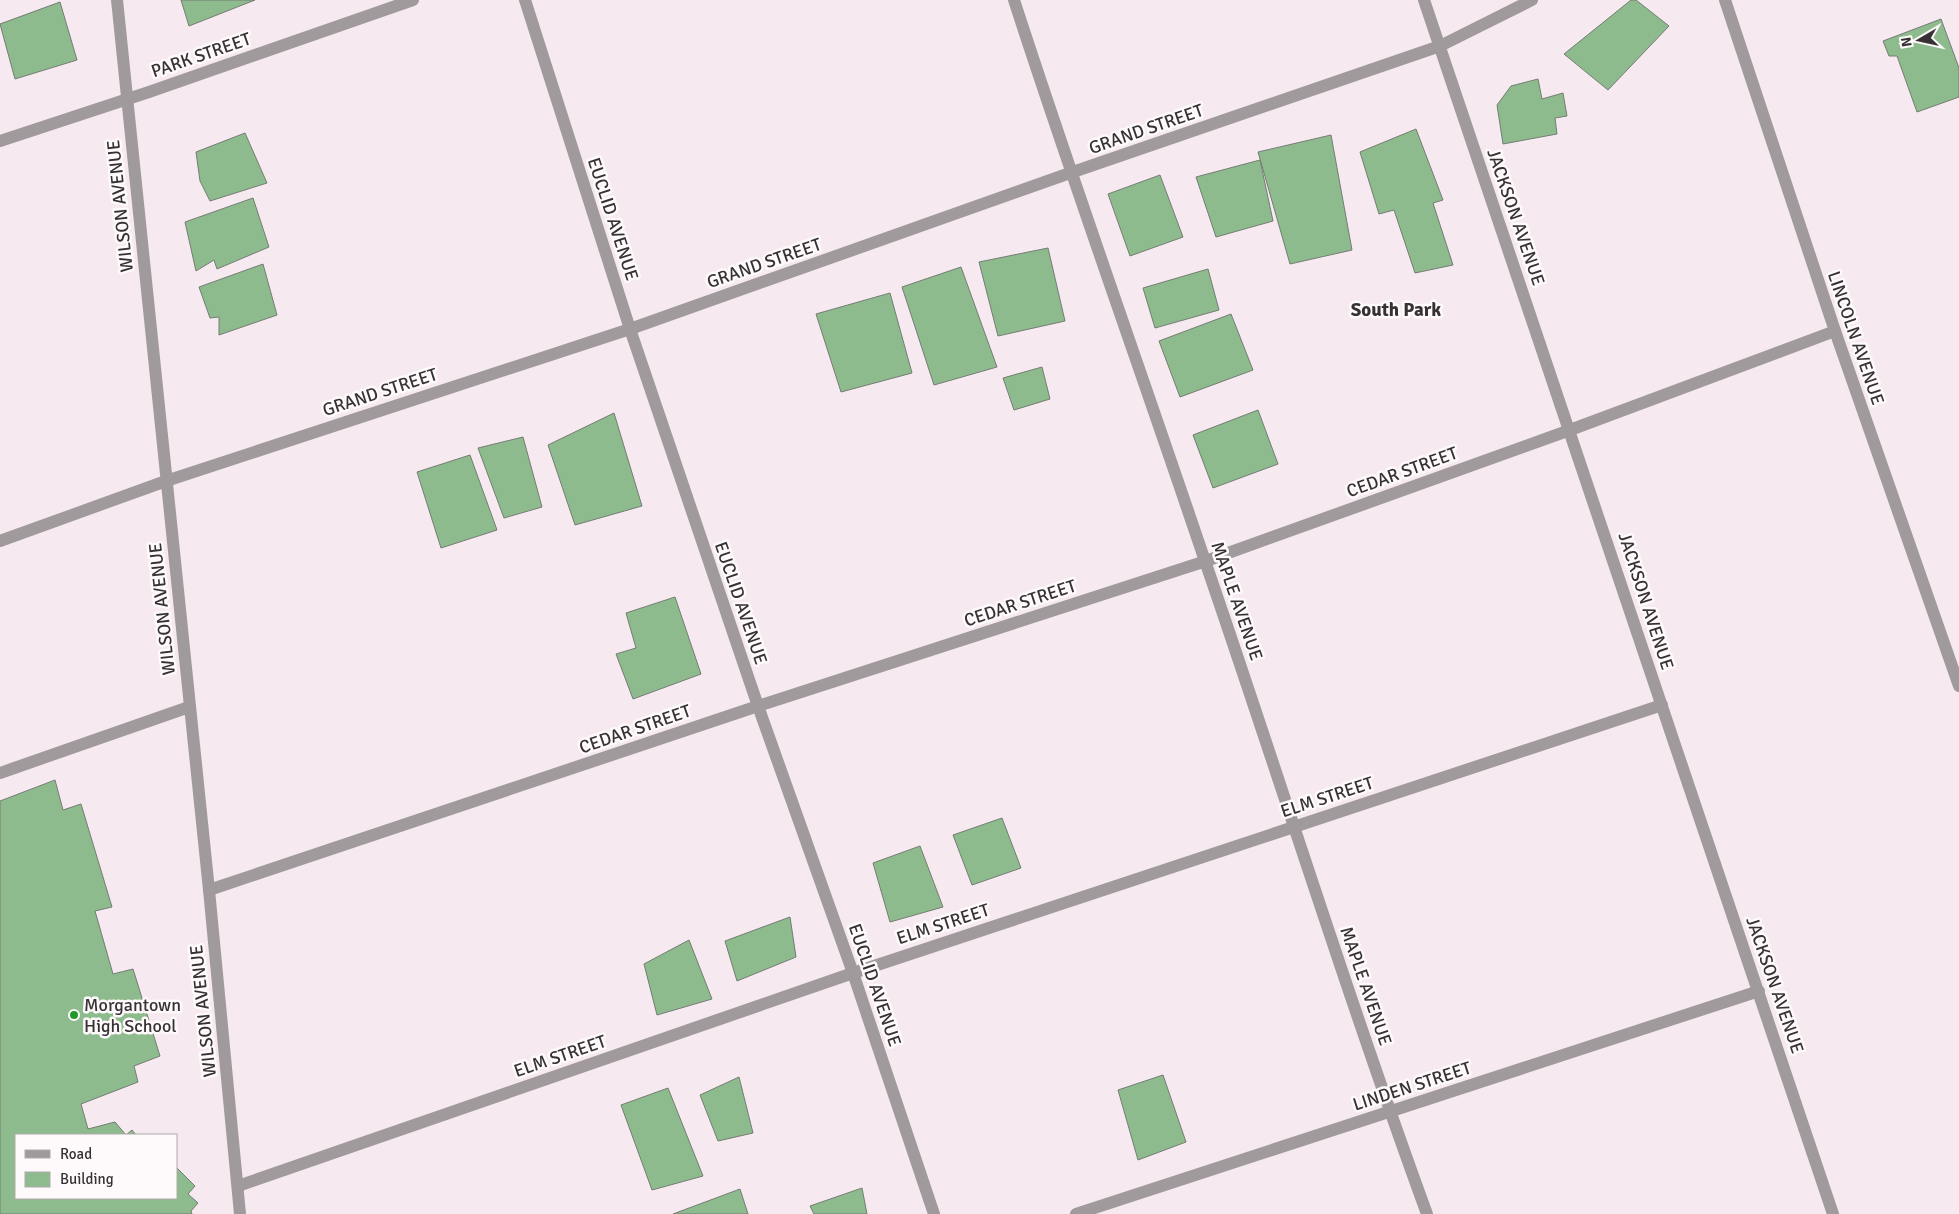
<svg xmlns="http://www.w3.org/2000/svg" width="1959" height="1214" font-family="Signika,sans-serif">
<rect width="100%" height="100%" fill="#f6e9ef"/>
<g fill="#8ebb8d" stroke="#747c74">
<path d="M181 0H255L189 26Z"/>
<path d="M1631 0H1636L1669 26 1608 90 1564 54Z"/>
<path d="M60 2 77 60 15 79 0 24Z"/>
<path d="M1941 19 1959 68V97L1917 112 1897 56H1889L1883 41Z"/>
<path d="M1538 79 1542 99 1563 93 1567 116 1555 118 1557 134 1503 144 1497 105 1511 86Z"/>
<path d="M1416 129 1443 200 1433 203 1453 265 1415 273 1394 210 1379 214 1360 152Z"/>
<path d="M245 133 267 183 210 201 200 181 196 152Z"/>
<path d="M1331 135 1352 250 1290 264 1258 152Z"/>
<path d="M1260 160 1273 221 1216 237 1196 177Z"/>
<path d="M1160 175 1183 237 1130 256 1108 194Z"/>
<path d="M253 198 269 247 217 269 214 260 196 271 185 222Z"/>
<path d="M1048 248 1065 321 998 336 979 262Z"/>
<path d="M263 264 277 315 219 335V317L210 318 199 287Z"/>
<path d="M961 267 997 367 934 385 902 287Z"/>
<path d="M1208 269 1219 310 1155 328 1143 288Z"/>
<path d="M890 293 912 373 841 392 816 314Z"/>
<path d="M1231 314 1253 370 1180 397 1159 341Z"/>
<path d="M1042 367 1050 399 1014 410 1003 378Z"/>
<path d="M1258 410 1278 464 1213 488 1193 435Z"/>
<path d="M614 413 642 506 575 525 548 445Z"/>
<path d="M523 437 542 507 504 518 478 448Z"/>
<path d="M470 455 497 530 441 548 417 472Z"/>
<path d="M675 597 701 674 633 699 616 654 636 648 626 613Z"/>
<path d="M55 780 63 810 81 804 112 907 95 911 113 974 133 969 160 1056 134 1066 138 1082 81 1104 88 1129 115 1122 126 1135 132 1130 136 1135H16V1198H176V1167L195 1186 188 1194 198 1203 191 1211 192 1214H0V801Z"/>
<path d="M1002 818 1021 868 972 885 953 835Z"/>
<path d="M920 846 943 907 890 922 873 863Z"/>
<path d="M790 917 796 957 737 981 725 941Z"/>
<path d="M689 940 712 999 657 1015 644 964Z"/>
<path d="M1163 1075 1186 1142 1138 1160 1118 1090Z"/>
<path d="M739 1077 753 1133 718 1141 700 1095Z"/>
<path d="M668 1088 703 1176 652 1190 621 1105Z"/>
<path d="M862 1188 867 1214H814L810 1206Z"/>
<path d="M740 1189 748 1214H673Z"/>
</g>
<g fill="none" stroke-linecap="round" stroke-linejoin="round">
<g stroke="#a09a9d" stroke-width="12">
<path d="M117 0 209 890 240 1214"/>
<path d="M525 0 630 329 758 706 853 973 934 1214"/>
<path d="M1014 0C1075 188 1142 374 1205 561 1280 779 1348 998 1427 1214"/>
<path d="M1424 0 1833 1214"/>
<path d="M1725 0 1835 331 1959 686"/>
<path d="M0 141 149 92 413 0"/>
<path d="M0 541 166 481 630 329 1070 173 1440 46 1532 0"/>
<path d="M0 773 189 707"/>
<path d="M209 890 758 706 1206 561 1570 430 1835 331"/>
<path d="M238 1186 853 973 1662 705"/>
<path d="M1076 1214 1759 991"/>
</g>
</g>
<circle fill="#21992a" stroke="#fef9fb" stroke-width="2" cx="74" cy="1015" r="5"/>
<g text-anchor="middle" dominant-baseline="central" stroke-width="5" stroke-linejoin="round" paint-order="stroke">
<g font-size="18" fill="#363234" stroke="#fef9fb">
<text transform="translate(201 55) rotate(-19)">PARK STREET</text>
<text transform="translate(1146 129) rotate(-19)">GRAND STREET</text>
<text transform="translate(120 206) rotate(-96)">WILSON AVENUE</text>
<text transform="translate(1516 217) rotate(71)">JACKSON AVENUE</text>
<text transform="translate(613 219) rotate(72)">EUCLID AVENUE</text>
<text transform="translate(764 263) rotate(-19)">GRAND STREET</text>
<text transform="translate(1856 338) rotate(71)">LINCOLN AVENUE</text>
<text transform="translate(380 392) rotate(-18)">GRAND STREET</text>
<text transform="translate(1402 472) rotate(-20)">CEDAR STREET</text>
<text transform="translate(1237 601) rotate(71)">MAPLE AVENUE</text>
<text transform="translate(1646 601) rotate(72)">JACKSON AVENUE</text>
<text transform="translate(741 603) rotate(71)">EUCLID AVENUE</text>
<text transform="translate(1020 603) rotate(-18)">CEDAR STREET</text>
<text transform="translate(162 609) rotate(-96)">WILSON AVENUE</text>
<text transform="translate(635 729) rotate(-19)">CEDAR STREET</text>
<text transform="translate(1327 797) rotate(-18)">ELM STREET</text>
<text transform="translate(943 924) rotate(-18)">ELM STREET</text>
<text transform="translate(875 985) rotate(71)">EUCLID AVENUE</text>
<text transform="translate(1775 985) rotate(71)">JACKSON AVENUE</text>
<text transform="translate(1366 986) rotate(71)">MAPLE AVENUE</text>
<text transform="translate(203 1011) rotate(-96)">WILSON AVENUE</text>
<text transform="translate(560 1056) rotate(-19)">ELM STREET</text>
<text transform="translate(1412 1086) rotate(-18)">LINDEN STREET</text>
</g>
<g font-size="18" fill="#363234" stroke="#fef9fb" text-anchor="start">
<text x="84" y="1005">Morgantown<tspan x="84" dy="21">High School</tspan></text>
</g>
<g font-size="19" font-weight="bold" fill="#363234" stroke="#fef9fb">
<text x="1396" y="310">South Park</text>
</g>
</g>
<rect x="15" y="1134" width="162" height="65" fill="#fef9fb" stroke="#aea9ab"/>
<rect x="25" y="1150" width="25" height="8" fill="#a09a9d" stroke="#aea9ab"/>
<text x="60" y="1159" font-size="15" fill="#363234">Road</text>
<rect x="25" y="1172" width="25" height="15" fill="#8ebb8d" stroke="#aea9ab"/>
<text x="60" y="1184" font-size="15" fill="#363234">Building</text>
<g transform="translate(1919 40) rotate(261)" stroke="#fef9fb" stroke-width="4" paint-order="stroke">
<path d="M0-4L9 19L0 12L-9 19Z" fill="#363234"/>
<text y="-8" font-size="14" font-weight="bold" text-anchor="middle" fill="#363234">N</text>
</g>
</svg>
